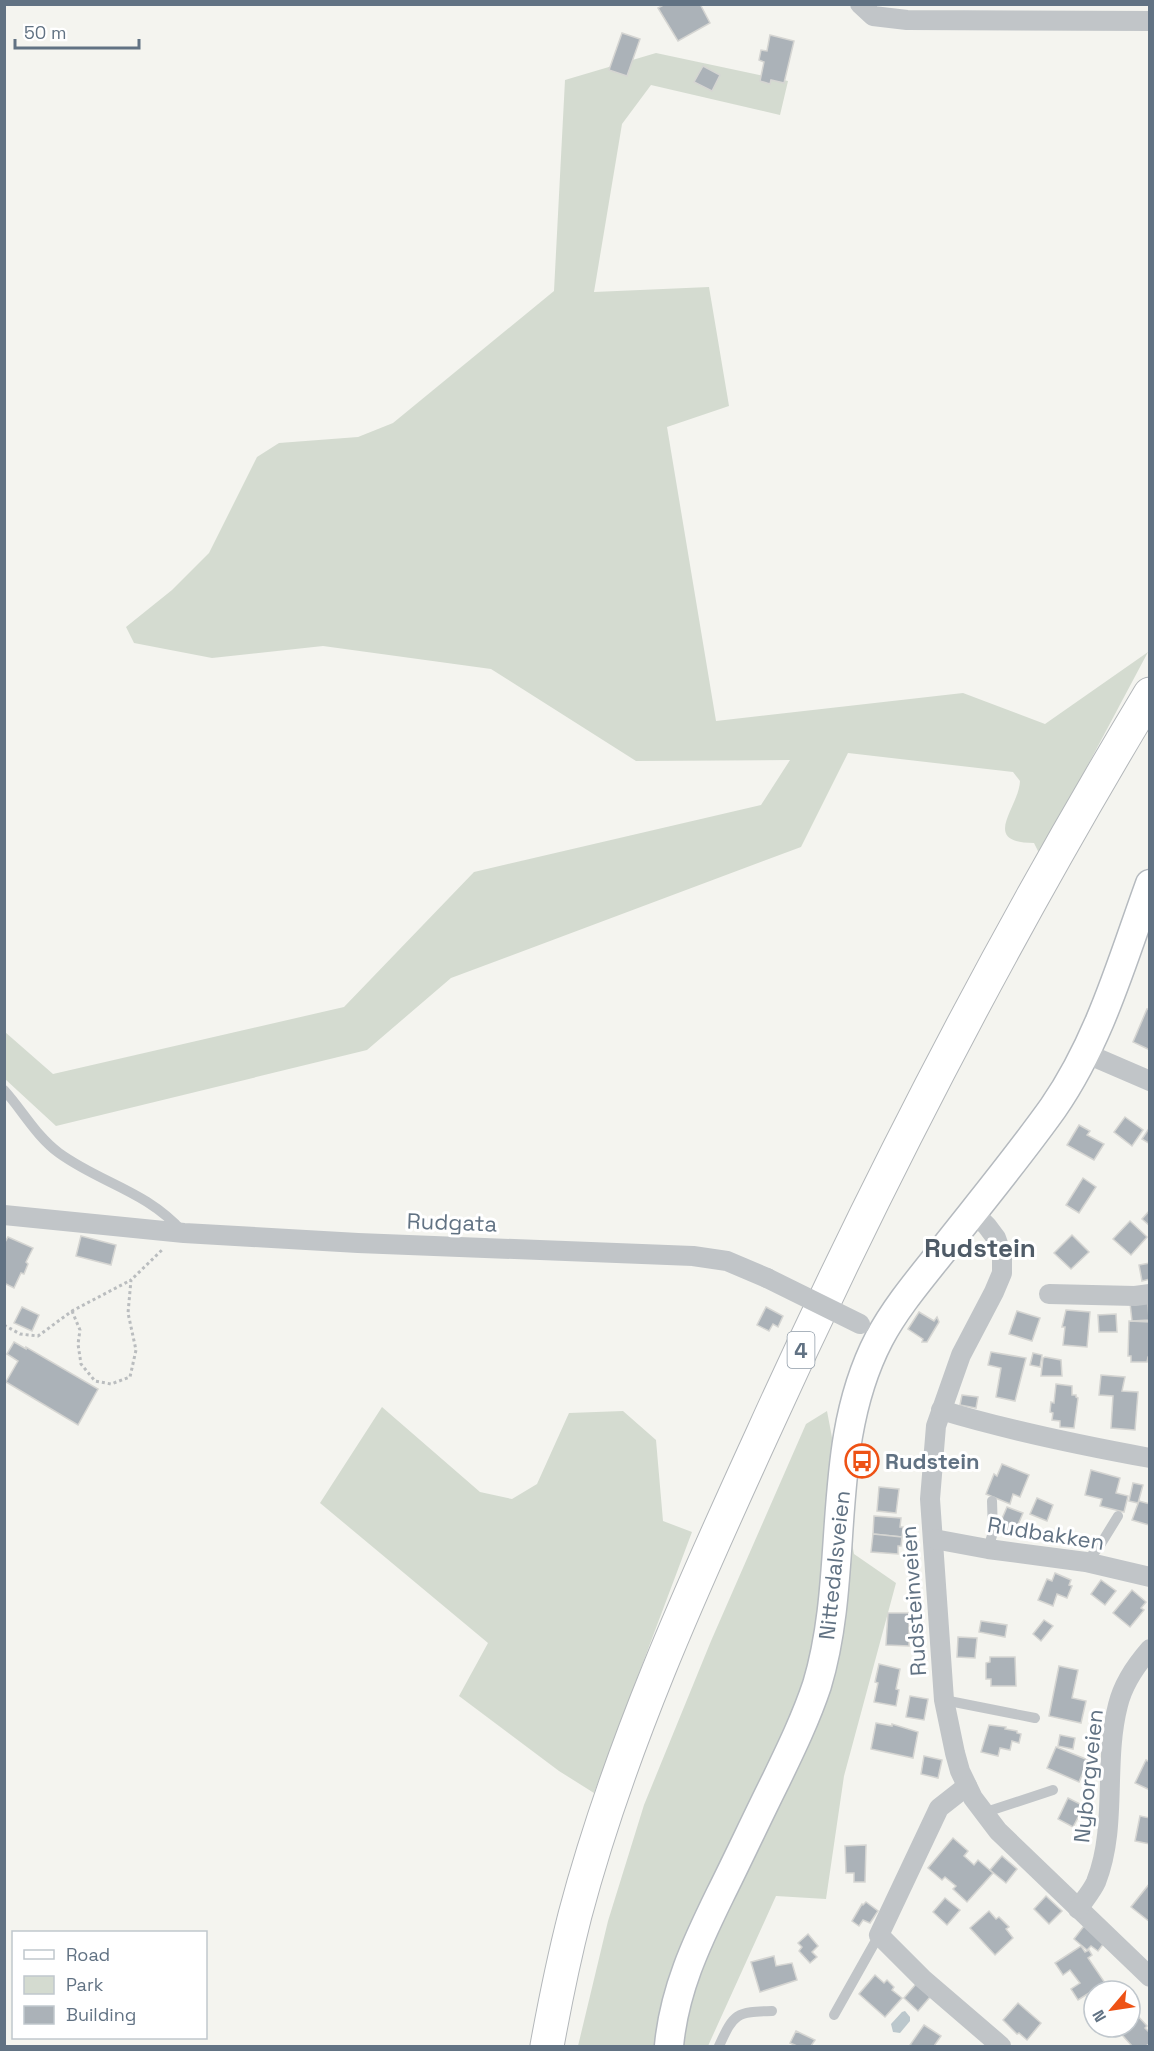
<svg xmlns="http://www.w3.org/2000/svg" width="1154" height="2051" font-family="'Space Grotesk',sans-serif">
<rect width="100%" height="100%" fill="#f4f4ef"/>
<g fill="#d4dbd0">
<path d="M656 53 788 81 780 115 651 85 622 124 594 292 709 287 729 406 667 427 716 721 963 693 1045 724 1148 652 1040 855 1034 843C979 843 1019 808 1020 781L1013 772 848 753 801 847 451 978 367 1050 56 1126 5 1079V1032L53 1074 344 1007 474 872 761 805 790 760 636 761 491 669 323 646 212 658 134 643 126 627 172 590 209 553 257 457 279 443 358 437 393 423 554 291 565 80Z"/>
<path d="M382 1407 480 1492 512 1499 537 1484 569 1413 623 1411 656 1440 663 1521 692 1532 594 1793 559 1771 459 1696 488 1643 320 1503Z"/>
<path d="M827 1411 854 1554 896 1583 844 1776 826 1899 776 1896 708 2046H578L608 1921 644 1805 711 1641 806 1424Z"/>
</g>
<path fill="#bbc7cc" d="M905 2011 910 2017V2021L900 2033 893 2032 891 2024 902 2012Z"/>
<g fill="#abb2b8" stroke="#d5d5d2" stroke-width="1.5">
<path d="M665 4H700L710 23 678 41 658 8Z"/>
<path d="M622 33 640 39 627 76 609 70Z"/>
<path d="M770 35 794 41 784 83 771 80 770 84 760 81 764 62 759 60 761 50 767 51Z"/>
<path d="M703 66 720 75 712 91 694 82Z"/>
<path d="M1147 1009 1150 1010V1050L1133 1042Z"/>
<path d="M1125 1117 1143 1130 1132 1146 1114 1132Z"/>
<path d="M1079 1125 1090 1131 1087 1135 1104 1144 1094 1160 1067 1145Z"/>
<path d="M1150 1127V1144L1142 1139Z"/>
<path d="M1083 1178 1096 1187 1079 1213 1066 1205Z"/>
<path d="M1150 1210V1226L1142 1219Z"/>
<path d="M1130 1221 1147 1237 1131 1255 1113 1239Z"/>
<path d="M1072 1235 1089 1252 1071 1269 1054 1253Z"/>
<path d="M81 1236 116 1245 111 1265 76 1256Z"/>
<path d="M8 1237 33 1248 26 1262 28 1264 24 1274 21 1273 14 1288 4 1283V1244Z"/>
<path d="M1150 1263V1279L1142 1281 1139 1265Z"/>
<path d="M1148 1302 1149 1320 1132 1321 1130 1303Z"/>
<path d="M22 1307 39 1315 32 1331 14 1323Z"/>
<path d="M766 1307 783 1316 778 1327 773 1324 769 1331 757 1325Z"/>
<path d="M1066 1310 1090 1312 1087 1347 1063 1345 1065 1327H1062Z"/>
<path d="M1017 1311 1040 1318 1032 1341 1009 1334Z"/>
<path d="M919 1312 934 1321 937 1317 939 1322 927 1342H922L923 1339 908 1329Z"/>
<path d="M1116 1314 1117 1332H1099L1098 1315Z"/>
<path d="M1129 1321 1150 1322V1357H1148L1147 1362H1131V1356H1128Z"/>
<path d="M14 1342 26 1349V1347L98 1389 78 1425 6 1382 18 1361 7 1354Z"/>
<path d="M991 1352 1026 1358 1015 1401 996 1397 1001 1368 988 1365Z"/>
<path d="M1033 1353 1042 1355 1040 1367 1030 1365Z"/>
<path d="M1045 1357 1061 1360 1062 1376H1041L1043 1358Z"/>
<path d="M1101 1375 1125 1377 1122 1391 1138 1392 1135 1430 1111 1428 1113 1396 1099 1395Z"/>
<path d="M1056 1384 1072 1386V1395H1076V1397L1078 1398 1074 1428 1060 1427V1421L1052 1420 1053 1413 1050 1412 1051 1402 1054 1403Z"/>
<path d="M962 1395 978 1397 976 1408 960 1405Z"/>
<path d="M1002 1464 1029 1475 1020 1497 1013 1494 1010 1504 986 1494 994 1474 997 1476Z"/>
<path d="M1091 1470 1120 1478 1116 1493 1128 1496 1124 1512 1100 1506 1102 1499 1085 1495Z"/>
<path d="M1133 1483 1143 1485 1138 1503 1129 1501Z"/>
<path d="M879 1487 899 1489 896 1513 877 1511Z"/>
<path d="M1037 1498 1053 1505 1047 1521 1030 1514Z"/>
<path d="M1139 1501 1150 1504 1149 1525 1132 1520Z"/>
<path d="M1007 1507 1023 1513 1014 1534 998 1528Z"/>
<path d="M874 1516 901 1518 900 1527H903L902 1537 873 1534Z"/>
<path d="M873 1534 902 1537 901 1546H898V1554L871 1552Z"/>
<path d="M1055 1573 1071 1580 1069 1585 1072 1586 1067 1598 1057 1594 1053 1606 1038 1600 1047 1579 1052 1581Z"/>
<path d="M1101 1580 1116 1591 1105 1605 1091 1594Z"/>
<path d="M1132 1590 1146 1602 1141 1608 1144 1610 1130 1627 1113 1613Z"/>
<path d="M909 1591 922 1592V1601H909Z"/>
<path d="M888 1613H909V1646L886 1645Z"/>
<path d="M1044 1620 1053 1626 1041 1641 1033 1634Z"/>
<path d="M981 1621 1007 1625 1005 1637 979 1632Z"/>
<path d="M958 1637 977 1638 975 1658 957 1657Z"/>
<path d="M990 1657H1015L1016 1686H991V1679H986V1663L990 1662Z"/>
<path d="M879 1664 900 1669 896 1689 899 1690 896 1706 874 1702 878 1683 875 1682Z"/>
<path d="M1059 1666 1078 1670 1072 1698 1086 1701 1081 1723 1049 1716Z"/>
<path d="M910 1696 928 1699 924 1720 906 1717Z"/>
<path d="M876 1723 892 1726V1724L918 1732 913 1758 871 1749Z"/>
<path d="M989 1725 1006 1727 1005 1729 1017 1731V1733L1021 1734 1019 1743 1012 1741 1010 1750 1000 1748 998 1756 981 1752Z"/>
<path d="M1060 1735 1075 1738 1073 1749 1058 1746Z"/>
<path d="M1056 1747 1088 1760 1079 1782 1047 1768Z"/>
<path d="M924 1756 942 1760 938 1778 921 1774Z"/>
<path d="M1146 1760 1150 1762V1790L1135 1783Z"/>
<path d="M1068 1798 1084 1806 1073 1827 1058 1819Z"/>
<path d="M1140 1816 1150 1818V1844L1135 1841Z"/>
<path d="M953 1838 968 1851 964 1856 974 1865 978 1860 993 1873 967 1902 953 1889 956 1886 945 1877 942 1880 928 1868Z"/>
<path d="M866 1845 865 1882H854V1873H846L845 1846Z"/>
<path d="M1002 1856 1017 1869 1006 1883 990 1870Z"/>
<path d="M1150 1883V1922L1131 1907Z"/>
<path d="M1046 1896 1062 1911 1049 1924 1034 1909Z"/>
<path d="M945 1898 960 1910 947 1925 933 1912Z"/>
<path d="M866 1902 878 1911 870 1923 863 1920 859 1926 852 1921 862 1904 863 1905Z"/>
<path d="M989 1911 996 1919 999 1917 1009 1927 1006 1929 1013 1938 995 1955 970 1928Z"/>
<path d="M1084 1926 1104 1943 1098 1951 1091 1946 1087 1950 1074 1939Z"/>
<path d="M808 1934 818 1946 812 1952 817 1957 810 1963 799 1951 802 1947 798 1943Z"/>
<path d="M1081 1946 1085 1952 1089 1950 1092 1955 1088 1958 1105 1983 1078 2000 1071 1989 1080 1983 1070 1970 1063 1975 1055 1963Z"/>
<path d="M774 1956 776 1966 792 1963 797 1980 760 1992 751 1962Z"/>
<path d="M875 1975 884 1983 887 1980 894 1987 892 1990 902 1998 885 2017 859 1994Z"/>
<path d="M916 1984 930 1997 918 2011 904 1998Z"/>
<path d="M1018 2003 1041 2023 1027 2040 1019 2033 1017 2034 1003 2020Z"/>
<path d="M1130 2012 1134 2016 1136 2014 1147 2026 1145 2028 1150 2033V2043L1146 2046H1132L1115 2027H1130Z"/>
<path d="M924 2025 941 2036 934 2046H913L910 2045Z"/>
<path d="M796 2031 815 2040 811 2046H797L790 2043Z"/>
</g>
<g fill="none" stroke-linecap="round" stroke-linejoin="round">
<g stroke="#b5babf" stroke-width="31">
<path id="secondary" d="M669 2046C674 1991 696 1944 720 1895 739 1857 757 1818 776 1780 791 1749 806 1718 817 1685 851 1572 823 1447 879 1339 896 1307 920 1279 943 1250 980 1203 1018 1157 1053 1108 1100 1040 1122 961 1150 884"/>
</g>
<g stroke="#b3b7ba" stroke-width="35">
<path id="highway" d="M547 2046C555 2002 564 1958 575 1915 619 1749 691 1590 762 1435 877 1181 1006 933 1150 694"/>
</g>
<g stroke="#babdbf" stroke-width="3" stroke-dasharray="3 3" stroke-linecap="butt">
<path d="M72 1311 80 1330 78 1344 81 1364 95 1381 111 1384 130 1377 136 1350 128 1313 131 1280 163 1249"/>
<path d="M4 1325 20 1334 38 1336 72 1311 131 1280"/>
</g>
<g stroke="#c1c5c8" stroke-width="10">
<path d="M4 1090C23 1111 36 1136 59 1153 102 1184 145 1190 183 1232"/>
<path d="M988 1549 993 1532 992 1501"/>
<path d="M1086 1562 1099 1547 1118 1516"/>
<path d="M944 1700 1035 1718"/>
<path d="M983 1813 1053 1790"/>
<path d="M834 2015 879 1935"/>
<path d="M719 2046C734 2013 736 2012 772 2011"/>
</g>
<g stroke="#c1c5c8" stroke-width="20">
<path d="M860 4 873 16 907 20 1150 21"/>
<path d="M1085 1053 1150 1081"/>
<path d="M973 1212 987 1226 996 1238 1002 1255V1273L994 1292 961 1355 936 1426 930 1499 944 1700 955 1753 960 1771 973 1798 998 1831 1150 1977"/>
<path d="M4 1215 184 1233 358 1243 693 1256 727 1261 767 1278"/>
<path d="M1049 1294 1135 1296 1150 1294"/>
<path d="M941 1410C1010 1431 1079 1445 1150 1458"/>
<path d="M934 1539 988 1549 1086 1562 1150 1577"/>
<path d="M967 1786 939 1808 879 1935 923 1979 1001 2046"/>
<path d="M1078 1909C1084 1900 1092 1891 1096 1882 1118 1826 1103 1763 1118 1705 1123 1684 1136 1665 1150 1649"/>
</g>
<use href="#secondary" stroke="#fff" stroke-width="28"/>
<use href="#highway" stroke="#fff" stroke-width="33"/>
<path stroke="#c1c5c8" stroke-width="20" d="M767 1278 860 1324"/>
</g>
<defs>
<g id="bus-ring" transform="scale(1.725)"><circle r="9.5" fill="#fff" stroke="#ee5215" stroke-width="1.5"/><path d="M-5-6H5V4H4V6H2V4H-2V6H-4V4H-5ZM-3.5-4V0h7V-4ZM-3.5 1.2v1.5H-2V1.2ZM2 1.2v1.5H3.5V1.2Z" fill="#ee5215"/></g>
</defs>
<g fill-rule="evenodd">
<use href="#bus-ring" x="862" y="1461"/>
</g>
<g text-anchor="middle" dominant-baseline="central" stroke-width="6" stroke-linejoin="round" paint-order="stroke">
<rect fill="#fff" stroke="#909ca8" stroke-width="1.5" x="787.5" y="1332" width="27" height="36" rx="4.5"/>
<g font-size="21" font-weight="bold" fill="#617283">
<text x="801" y="1350">4</text>
</g>
<g font-size="22" fill="#617283" stroke="#fff">
<text transform="translate(452 1222) rotate(2)">Rudgata</text>
<text transform="translate(1046 1533) rotate(9)">Rudbakken</text>
<text transform="translate(834 1565) rotate(-84)">Nittedalsveien</text>
<text transform="translate(913 1601) rotate(-94)">Rudsteinveien</text>
<text transform="translate(1088 1776) rotate(-84)">Nyborgveien</text>
</g>
<g font-size="22" font-weight="bold" fill="#617283" stroke="#fff" text-anchor="start">
<text x="885" y="1461">Rudstein</text>
</g>
<g font-size="26" font-weight="bold" fill="#4f5b67" stroke="#fff">
<text x="980" y="1248">Rudstein</text>
</g>
</g>
<rect width="1154" height="2051" fill="none" stroke="#617283" stroke-width="12"/>
<rect x="12" y="1931" width="195" height="108" fill="#ffffff" stroke="#c0c7cd" stroke-width="1.5"/>
<rect x="24" y="1950" width="30" height="9" fill="#ffffff" stroke="#c0c7cd" stroke-width="1.5"/>
<text x="66" y="1961" font-size="18" fill="#617283">Road</text>
<rect x="24" y="1976" width="30" height="18" fill="#d4dbd0" stroke="#c0c7cd" stroke-width="1.5"/>
<text x="66" y="1991" font-size="18" fill="#617283">Park</text>
<rect x="24" y="2006" width="30" height="18" fill="#abb2b8" stroke="#c0c7cd" stroke-width="1.5"/>
<text x="66" y="2021" font-size="18" fill="#617283">Building</text>
<g transform="translate(1112 2009) rotate(241)"><circle r="28" fill="#ffffff" stroke="#c0c7cd" stroke-width="1.5"/>
<path d="M0-4.5L10 22L0 15L-10 22Z" fill="#ee5215"/>
<text y="-9" font-size="16" font-weight="bold" text-anchor="middle" fill="#617283">N</text>
</g>
<path d="M15 39v9h124v-9" fill="none" stroke="#617283" stroke-width="3"/>
<text x="24" y="39" font-size="18" fill="#617283" stroke="#ffffff" stroke-width="4.5" paint-order="stroke">50 m</text>
</svg>
